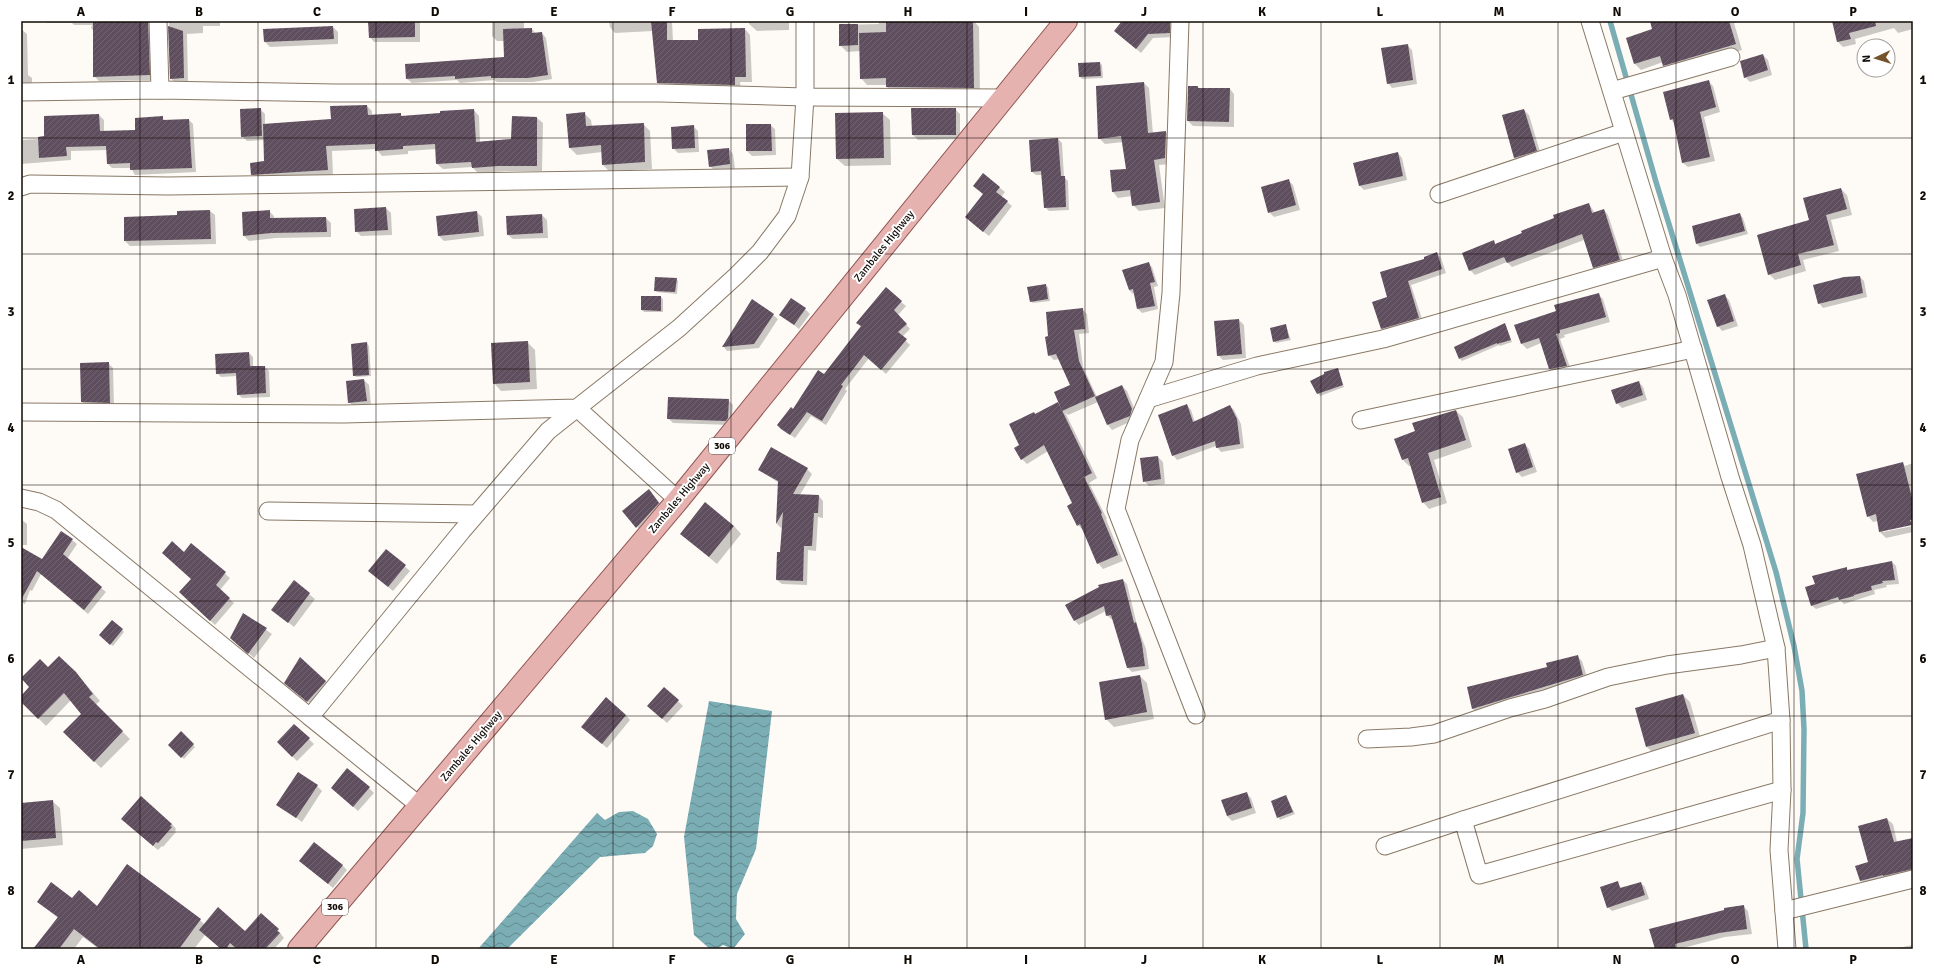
<svg xmlns="http://www.w3.org/2000/svg" width="1934" height="970" font-family="Signika,sans-serif">
<defs>
<pattern id="water-waves" width="16" height="10" patternUnits="userSpaceOnUse"><rect width="16" height="10" fill="#7badb5"/><path d="M0 5q4-4 8 0t8 0" fill="none" stroke="#638b91"/></pattern>
<pattern id="building-hatch" width="6" height="6" patternUnits="userSpaceOnUse"><rect width="6" height="6" fill="#5f4e5e"/><path d="M-1 1l2-2M0 6l6-6M5 7l2-2" fill="none" stroke="#71636f"/></pattern>
</defs>
<rect width="100%" height="100%" fill="#fefaf6"/>
<g fill="url(#water-waves)">
<path d="M709 701 772 711 756 849 737 894 736 919 745 934 733 949 723 945 717 949H710L694 935 684 837Z"/>
<path d="M633 811 648 819 657 834 653 846 645 853 600 857 507 949H478L597 813 605 820 619 812Z"/>
</g>
<g fill="#0003">
<path d="M45 21H155L154 80 99 81 94 76V31L91 28 92 25H74L72 23H47Z"/>
<path d="M169 21H220V26H203V33L187 34 188 83H175L171 78Z"/>
<path d="M369 21H417L420 23V42H374L370 37Z"/>
<path d="M492 21H524V30L532 29 536 34 542 33 546 38 552 79 533 82H497L494 80 460 83 457 80 412 83 407 79 505 58 504 41H497L492 36Z"/>
<path d="M609 21H672L673 41H699L745 29 750 35 752 82H740L741 90 663 88 658 83 653 31 615 33 610 27Z"/>
<path d="M749 21H789V30L757 31 749 24Z"/>
<path d="M878 21H974L979 27 980 94H894L887 87V85H867L861 78V51L847 52 840 45V25L879 24Z"/>
<path d="M1123 21H1173L1174 37 1153 38 1141 53 1120 35Z"/>
<path d="M1654 21H1741L1734 23 1742 50 1670 71 1663 62 1641 70 1635 64 1627 38 1653 30Z"/>
<path d="M1833 21H1913V29L1898 33 1894 28 1855 39 1856 44 1843 47 1837 41Z"/>
<path d="M333 27 338 32V44L270 47 265 42Z"/>
<path d="M21 29 27 34 28 75 32 78V86L21 88Z"/>
<path d="M1407 45 1412 50 1417 84 1392 88 1388 83Z"/>
<path d="M1763 55 1768 60 1772 75 1750 82 1745 77Z"/>
<path d="M1100 63 1102 65 1103 78 1082 79 1080 77V64Z"/>
<path d="M1708 81 1713 86 1720 112 1704 117 1715 161 1688 167 1683 163 1674 123 1671 119Z"/>
<path d="M1144 83 1149 88 1153 134 1166 132 1171 138V164L1159 165 1165 208 1139 211 1133 205 1132 196 1118 198 1113 192 1127 170 1123 142 1105 144 1099 138Z"/>
<path d="M1198 87 1200 89H1230L1234 94V127L1193 126 1188 121Z"/>
<path d="M367 106 372 111V115L400 114 403 117 474 110 479 116 480 142 512 140 513 117 537 118 543 123 542 171H505L478 173 472 167 443 169 437 164 436 149 408 151V154L382 156 376 149 332 151 333 176 258 180 252 174 265 162V140L247 141 242 136 260 109 265 114V125L332 120Z"/>
<path d="M955 109 960 114V139L918 140 913 135Z"/>
<path d="M1524 110 1529 115 1541 155 1520 163 1515 158 1503 116Z"/>
<path d="M882 113 890 120 891 165 845 166 837 159Z"/>
<path d="M585 114 591 120 592 127 643 124 650 131 652 169 609 171 603 165 602 152 577 155 570 148 567 115Z"/>
<path d="M99 115 104 120V132L136 131 162 118 166 121 189 120 193 124 196 172 135 175 131 168H112L108 164 107 150 71 151V160L21 164V140L39 139Z"/>
<path d="M770 125 775 129 776 155 752 156 747 151Z"/>
<path d="M693 126 698 131 699 152 678 153 673 148Z"/>
<path d="M1058 139 1062 143 1064 177 1068 181 1069 210 1049 211 1045 207 1043 175H1036L1032 172Z"/>
<path d="M729 149 733 154 735 169 715 171 710 166Z"/>
<path d="M1398 153 1402 158 1407 180 1364 190 1360 186Z"/>
<path d="M984 175 1005 192 1001 197 1012 206 989 236 971 222 984 194Z"/>
<path d="M1288 180 1293 185 1300 210 1274 217 1269 212Z"/>
<path d="M1841 189 1847 195 1852 215 1831 220 1839 251 1803 260 1806 271 1775 280 1769 274 1810 221Z"/>
<path d="M1589 204 1595 213 1604 210 1608 215 1624 264 1598 272 1593 267 1584 240 1512 267 1507 262 1475 275 1470 270 1493 242 1496 245Z"/>
<path d="M386 208 391 213 392 235 361 236 356 231 355 210Z"/>
<path d="M210 211 215 215 216 244 130 246 125 241V218L178 216V212Z"/>
<path d="M269 211 274 216V219L326 218 331 223V237L276 238 249 241 244 236Z"/>
<path d="M477 212 482 217 484 236 444 241 439 236Z"/>
<path d="M1740 214 1743 218 1748 234 1700 247 1697 244Z"/>
<path d="M542 215 547 220 548 238 513 239 508 235Z"/>
<path d="M1437 253 1441 258 1446 273 1411 285 1423 322 1387 333 1382 329 1388 298 1425 260Z"/>
<path d="M1148 263 1152 267 1158 286 1154 287 1158 309 1142 313 1138 309 1135 293 1133 294 1129 290Z"/>
<path d="M1860 277 1864 281 1867 297 1823 308 1819 303Z"/>
<path d="M676 279 678 281 677 294 657 292 655 290Z"/>
<path d="M1045 285 1048 287 1050 301 1033 303 1031 301Z"/>
<path d="M1598 294 1603 299 1610 322 1564 335 1565 337 1560 339 1571 370 1555 374 1550 369 1541 343 1527 349 1522 344 1516 326 1557 311Z"/>
<path d="M1724 295 1729 300 1738 326 1722 331 1718 326Z"/>
<path d="M661 297 663 299V312H644L642 310Z"/>
<path d="M901 302 906 306 898 315 910 329 902 337 910 345 886 374 869 358 845 389 847 391 826 425 811 416 795 438 783 430 794 411 825 375Z"/>
<path d="M805 309 810 314 799 329 780 314Z"/>
<path d="M1082 309 1087 314 1089 333 1079 334 1083 367 1097 397 1122 386 1127 391 1137 415 1134 420 1112 430 1108 425 1098 402 1068 415 1065 412 1097 478 1089 483 1107 519H1106L1123 561 1103 569 1098 563 1084 531 1078 525 1074 504 1048 451 1027 464 1022 459 1021 445 1034 413 1036 415 1057 403 1062 408 1071 386 1059 359 1054 360 1049 355Z"/>
<path d="M773 315 778 319 759 348 727 351 723 346Z"/>
<path d="M1239 320 1244 325 1246 358 1223 360 1218 355Z"/>
<path d="M1505 324 1512 342 1500 346 1499 345 1462 361 1460 359Z"/>
<path d="M1286 326 1291 340 1276 343 1274 341Z"/>
<path d="M527 342 535 350 537 389 501 391 494 383Z"/>
<path d="M367 343 369 346 371 376 356 377 354 375Z"/>
<path d="M249 353 253 357V367H265L269 371 270 397 242 398 238 394 237 376 221 377 217 373Z"/>
<path d="M108 363 113 368 114 407H87L82 402Z"/>
<path d="M1338 369 1344 387 1320 396 1318 393Z"/>
<path d="M364 380 369 385 371 405 354 407 349 402Z"/>
<path d="M1639 382 1643 387 1647 400 1622 408 1617 403Z"/>
<path d="M728 400 733 405 731 425 673 423 668 418Z"/>
<path d="M1187 405 1191 410 1195 422 1230 406 1234 410 1241 424 1244 448 1221 452 1216 446 1177 460 1173 455Z"/>
<path d="M1456 411 1463 417 1472 447 1434 460 1447 503 1429 509 1423 502 1412 465 1409 466 1403 460 1395 439 1416 432Z"/>
<path d="M1525 444 1529 449 1537 472 1522 477 1517 472Z"/>
<path d="M1158 457 1163 462 1165 484 1149 486 1144 481Z"/>
<path d="M1902 463 1905 466 1913 463V524L1883 530V532L1913 526V532L1886 538 1880 532 1878 521 1873 522 1868 516Z"/>
<path d="M807 469 812 474 800 495 819 496 823 501V518L818 517 816 551 808 550 807 585 782 584 777 580 783 525 781 528 777 524 779 483 759 470Z"/>
<path d="M653 495 664 508 642 532 624 511Z"/>
<path d="M21 519 27 524V545H21Z"/>
<path d="M734 526 741 534 717 564 681 534Z"/>
<path d="M72 540 77 544 67 559 106 592 88 614 41 574 32 591 30 590 25 604 21 602V548L42 560Z"/>
<path d="M191 545 230 578 220 590 234 603 215 625 184 596 192 579 184 553Z"/>
<path d="M386 550 410 571 393 591 374 575Z"/>
<path d="M1892 562 1896 566 1899 584 1886 585 1887 587 1874 590 1875 594 1844 604 1841 601 1816 609 1811 605 1816 585 1846 568 1849 571Z"/>
<path d="M1123 580 1127 584 1137 625 1146 649 1149 669 1132 672 1128 668 1113 619H1111L1107 615 1106 611 1079 625 1075 621Z"/>
<path d="M294 582 315 599 294 627 278 614Z"/>
<path d="M243 614 272 634 254 658 236 642Z"/>
<path d="M122 630 124 632 113 646 103 637Z"/>
<path d="M1577 656 1582 661 1588 680 1478 714 1473 709 1468 688 1549 668Z"/>
<path d="M59 657 83 681 100 701 95 705 130 739 101 768 65 732 83 714 71 700 46 726 26 706 21 698 30 687 22 679 40 660 48 668Z"/>
<path d="M1140 676 1147 683 1154 719 1114 727 1106 719Z"/>
<path d="M325 681 330 686 313 706 290 687Z"/>
<path d="M664 688 683 706 667 723 653 710Z"/>
<path d="M1683 695 1690 702 1701 740 1654 754 1647 747Z"/>
<path d="M626 715 630 720 607 748 587 731Z"/>
<path d="M294 725 314 744 297 761 278 742Z"/>
<path d="M181 733 195 747 184 759 170 745Z"/>
<path d="M317 786 322 791 302 822 278 805Z"/>
<path d="M369 788 374 793 358 811 337 792Z"/>
<path d="M1246 793 1251 798 1256 813 1232 821 1227 816 1223 801Z"/>
<path d="M1286 796 1295 814 1280 820 1272 802Z"/>
<path d="M52 801 60 808 63 845 21 849V804Z"/>
<path d="M1887 819 1893 824 1897 842 1913 839V875L1866 886 1861 881 1857 867 1870 863Z"/>
<path d="M127 824H172L176 829 175 831 176 832 163 847 162 846 158 850Z"/>
<path d="M342 865 347 870 333 888 306 866Z"/>
<path d="M1617 882 1622 889 1641 883 1645 887 1649 899 1612 911 1608 907Z"/>
<path d="M73 899 97 908 200 920 205 925 246 932 278 930 284 938 274 949H238L236 947 234 949H221L205 935 194 949H99L83 937 74 949H34L58 918 38 902Z"/>
<path d="M1743 906 1748 911 1752 934 1725 937 1679 949H1656Z"/>
<path d="M1913 945V949H1893Z"/>
</g>
<g fill="none" stroke-linecap="round" stroke-linejoin="round">
<path stroke="#7badb5" stroke-width="5.5" d="M1610 21 1656 182 1776 572 1794 646 1802 691 1804 729 1803 813 1797 859 1806 949"/>
</g>
<g fill="url(#building-hatch)">
<path d="M93 21H148L150 75 93 77Z"/>
<path d="M368 21H415V37L369 38Z"/>
<path d="M651 21H667V40H698V29L745 28 746 77H735V85L657 83Z"/>
<path d="M886 21H973L974 88 886 87V78L860 79 859 33 886 32Z"/>
<path d="M1122 21H1170V33L1148 34 1136 49 1114 31Z"/>
<path d="M1650 21H1729L1736 44 1663 66 1660 56 1634 64 1626 38 1652 29Z"/>
<path d="M1832 21H1875L1876 26 1849 33 1851 39 1837 42Z"/>
<path d="M839 24H858V45L839 46Z"/>
<path d="M168 26 183 31 184 78 170 79Z"/>
<path d="M333 26 334 39 264 42 263 29Z"/>
<path d="M532 28V33L542 32 548 75 528 78H491V76L455 79V76L406 79 405 64 504 57 503 29Z"/>
<path d="M1408 44 1413 80 1387 84 1381 48Z"/>
<path d="M1763 54 1768 70 1744 78 1740 61Z"/>
<path d="M1100 62 1101 76 1079 77 1078 63Z"/>
<path d="M1709 80 1716 107 1700 112 1710 157 1682 163 1673 119 1670 120 1663 92Z"/>
<path d="M1144 82 1148 133 1166 131 1165 158 1154 160 1160 202 1132 206 1130 190 1112 192 1110 170 1126 169 1121 136 1098 139 1096 86Z"/>
<path d="M1188 86H1198V88H1230L1229 122 1187 121Z"/>
<path d="M367 105 368 115 401 113V116L440 113V111L474 109 476 142 511 139 512 116 537 117V166H498L472 168 471 162 436 164 435 144 403 146V149L375 151V144L326 146 328 170 251 175 250 163 264 161 263 124 331 119 330 106Z"/>
<path d="M261 108 262 136 241 137 240 109Z"/>
<path d="M911 108H956V135H912Z"/>
<path d="M1524 109 1537 151 1514 158 1502 115Z"/>
<path d="M585 112 586 126 644 123 645 162 602 165 601 145 569 148 566 114Z"/>
<path d="M883 112 884 158 836 159 835 113Z"/>
<path d="M99 114 100 131 135 130V118L163 116V120L189 119 192 168 130 170V163L107 164 106 146 66 147 67 156 39 158 38 137 44 136V116Z"/>
<path d="M746 124H771L772 151H746Z"/>
<path d="M694 125 695 148 672 149 671 127Z"/>
<path d="M1058 138 1061 176H1065L1066 207 1044 208 1041 171 1031 172 1029 140Z"/>
<path d="M729 148 730 164 709 167 707 150Z"/>
<path d="M1398 152 1403 176 1359 186 1353 163Z"/>
<path d="M983 173 1000 187 996 192 1008 201 983 232 965 217 983 194 973 186Z"/>
<path d="M1289 179 1296 205 1268 213 1261 187Z"/>
<path d="M1841 188 1847 209 1826 215 1834 245 1798 254 1801 265 1768 275 1757 235 1809 220 1803 198Z"/>
<path d="M1589 203 1592 213 1604 209 1620 260 1593 268 1582 234 1507 263 1504 257 1469 271 1462 253 1494 240 1495 244 1522 233 1521 231 1554 218 1553 215Z"/>
<path d="M386 207 388 230 355 232 354 209Z"/>
<path d="M210 210 211 239 124 241V217L177 215V211Z"/>
<path d="M270 210V218L326 217 327 232 271 233 243 236 242 212Z"/>
<path d="M477 211 479 232 438 236 436 216Z"/>
<path d="M1740 213 1745 231 1696 244 1692 226Z"/>
<path d="M542 214 543 233 507 235 506 216Z"/>
<path d="M1437 252 1442 269 1408 281 1419 318 1381 329 1372 302 1387 297 1380 272 1424 259V257Z"/>
<path d="M1149 262 1155 282 1150 283 1155 306 1137 309 1133 289 1129 290 1122 270Z"/>
<path d="M1860 276 1863 293 1818 304 1813 285 1844 277Z"/>
<path d="M655 277 677 278 675 292 654 291Z"/>
<path d="M1046 284 1048 299 1030 302 1027 287Z"/>
<path d="M886 287 902 301 894 310 907 324 898 332 907 339 881 370 864 355 841 385 843 386 822 421 807 412 790 435 781 429 777 425 791 407 793 409 818 370 824 374 861 326 856 323Z"/>
<path d="M1599 293 1606 317 1560 330V333L1556 334 1567 366 1549 369 1539 338 1521 344 1514 325 1556 311 1554 305Z"/>
<path d="M1725 294 1734 321 1717 327 1707 300Z"/>
<path d="M641 296H661V311L641 310Z"/>
<path d="M791 298 806 308 794 325 779 315Z"/>
<path d="M752 299 774 314 754 344 722 347Z"/>
<path d="M1083 308 1085 329 1074 330 1079 361 1095 396 1062 411 1054 392 1070 385 1056 354 1048 356 1045 337 1048 336 1046 312Z"/>
<path d="M1239 319 1242 354 1217 356 1214 321Z"/>
<path d="M1505 323 1511 340 1497 344V343L1459 359 1454 347Z"/>
<path d="M1286 324 1289 338 1273 342 1270 328Z"/>
<path d="M528 341 530 382 493 384 491 343Z"/>
<path d="M367 342 369 375 353 376 351 344Z"/>
<path d="M249 352 250 366H265L266 393 237 395 236 373 216 374 215 354Z"/>
<path d="M109 362 110 403 81 402 80 363Z"/>
<path d="M1338 368 1343 385 1317 394 1310 381 1324 374V372Z"/>
<path d="M364 379 367 401 348 403 346 381Z"/>
<path d="M1639 381 1643 395 1616 404 1611 390Z"/>
<path d="M1122 385 1132 409 1130 416 1107 425 1095 397Z"/>
<path d="M668 397 729 399 728 418 726 421 667 419Z"/>
<path d="M1058 402 1092 473 1084 477 1102 513 1101 514 1118 555 1097 564 1080 524 1077 526 1067 506 1072 503 1044 445 1021 460 1014 448 1019 445 1009 424 1034 412 1035 414Z"/>
<path d="M1187 404 1193 422 1230 405 1237 419 1240 444 1216 448 1215 441 1172 456 1158 415Z"/>
<path d="M1456 410 1466 440 1428 453 1441 497 1422 503 1408 458 1402 460 1394 439 1415 431 1412 423Z"/>
<path d="M1525 443 1533 467 1516 473 1508 449Z"/>
<path d="M771 447 808 468 793 494 819 495 818 513H814L812 546H804L803 581 776 580 777 552H780L783 512 776 524 778 481 758 470Z"/>
<path d="M1158 456 1161 479 1143 482 1140 458Z"/>
<path d="M1903 462 1913 502V520H1910L1912 525 1879 532 1876 514 1867 517 1856 474Z"/>
<path d="M649 489 659 503 636 528 622 511Z"/>
<path d="M705 502 734 526 709 557 680 534Z"/>
<path d="M61 531 73 539 63 554 102 587 84 610 37 571 21 600V547L42 559Z"/>
<path d="M172 541 184 552 191 543 226 572 216 585 230 598 210 621 179 592 191 579 162 553Z"/>
<path d="M386 549 406 565 388 587 368 571Z"/>
<path d="M1892 561 1895 580 1882 581 1883 583 1871 586 1872 590 1854 595V596L1839 600 1838 597 1811 606 1805 587 1815 584 1812 576 1847 567V570Z"/>
<path d="M1123 579 1134 623 1136 622 1142 644 1145 666 1127 668 1111 615 1106 616 1104 606 1074 621 1065 605 1099 587 1098 585Z"/>
<path d="M294 580 310 593 288 623 271 610Z"/>
<path d="M243 613 267 628 248 654 230 638Z"/>
<path d="M112 620 123 629 110 645 99 635Z"/>
<path d="M1578 655 1583 675 1472 709 1467 687 1547 667 1546 663Z"/>
<path d="M59 656 76 672 93 694 89 697 123 731 94 762 63 732 81 714 64 693 38 719 21 702V696L29 687 21 678 40 659 48 667Z"/>
<path d="M300 657 326 681 307 702 284 683Z"/>
<path d="M1140 675 1147 712 1105 720 1099 682Z"/>
<path d="M664 687 679 700 662 719 647 706Z"/>
<path d="M1683 694 1695 733 1646 747 1635 708Z"/>
<path d="M606 697 626 715 602 744 581 727Z"/>
<path d="M294 724 310 738 292 757 277 742Z"/>
<path d="M181 731 194 744 181 758 168 745Z"/>
<path d="M347 768 370 787 353 807 331 788Z"/>
<path d="M298 772 318 785 296 818 276 805Z"/>
<path d="M1247 792 1252 808 1227 816 1221 800Z"/>
<path d="M1286 795 1293 812 1277 818 1271 801Z"/>
<path d="M141 796 172 824 170 826 172 827 158 843 156 842 153 846 121 819Z"/>
<path d="M53 800 56 838 21 841V803Z"/>
<path d="M1887 818 1894 842 1913 838V869L1883 876V875L1860 881 1855 866 1868 862 1858 826Z"/>
<path d="M314 842 343 865 328 884 299 861Z"/>
<path d="M127 864 201 919 179 949H100L74 929 59 949H33L58 917 37 902 51 882 72 898 79 890 97 906Z"/>
<path d="M1618 881 1620 888 1641 882 1645 895 1607 908 1600 887Z"/>
<path d="M1744 905 1747 929 1719 933 1675 944 1676 949H1655L1649 929 1724 910V908Z"/>
<path d="M218 907 245 931 261 913 279 929 277 931 280 933 265 949H237L230 943 226 949H221L199 930Z"/>
</g>
<g fill="none" stroke-linecap="round" stroke-linejoin="round">
<g stroke="#897966" stroke-width="19">
<g id="street">
<path d="M158 21 160 90"/>
<path d="M1180 21 1171 293 1164 362 1130 440 1116 509 1196 715"/>
<path d="M1590 21 1663 258 1677 295 1730 477 1752 545 1776 648 1781 720 1782 790 1779 850 1787 949"/>
<path d="M1612 91 1731 57"/>
<path d="M21 92 160 90 334 93H660L805 97 1004 98"/>
<path d="M21 187 30 184 168 186 800 177"/>
<path d="M1439 194 1624 132"/>
<path d="M1148 399 1257 366 1383 339 1663 258"/>
<path d="M21 412 344 414 577 408 679 328 736 276 760 252 787 216 800 177 805 97V21"/>
<path d="M1361 420 1693 349"/>
<path d="M21 498 39 502 56 510 310 717 462 531 548 431 577 408 678 500"/>
<path d="M268 511 476 514"/>
<path d="M310 717 420 806"/>
<path d="M1367 739 1411 737 1434 734 1510 708 1545 699 1608 677 1667 665 1741 655 1776 648"/>
<path d="M1463 820 1479 875 1782 790"/>
<path d="M1385 846 1463 820 1781 720"/>
<path d="M1784 911 1913 879"/>
</g>
</g>
<g stroke="#915552" stroke-width="24">
<path id="primary" d="M299 949 678 500 1066 21"/>
</g>
<use href="#street" stroke="#fff" stroke-width="17"/>
<use href="#primary" stroke="#e6b2b0" stroke-width="22"/>
</g>
<path fill="none" stroke="#100a05" stroke-width="1" stroke-opacity="0.55" d="M140 21V949M258 21V949M376 21V949M494 21V949M613 21V949M731 21V949M849 21V949M967 21V949M1085 21V949M1203 21V949M1321 21V949M1440 21V949M1558 21V949M1676 21V949M1794 21V949M21 138H1913M21 254H1913M21 369H1913M21 485H1913M21 601H1913M21 716H1913M21 832H1913"/>
<g text-anchor="middle" dominant-baseline="central" stroke-width="4" stroke-linejoin="round" paint-order="stroke">
<g fill="#fff" stroke="#585450" stroke-width="1">
<rect x="709" y="438" width="26" height="16" rx="3"/>
<rect x="322" y="899" width="26" height="16" rx="3"/>
</g>
<g font-size="10" font-weight="bold" fill="#100a05">
<text x="722" y="446">306</text>
<text x="335" y="907">306</text>
</g>
<g font-size="11" fill="#100a05" stroke="#fff">
<text transform="translate(884 246) rotate(-51)">Zambales Highway</text>
<text transform="translate(679 498) rotate(-50)">Zambales Highway</text>
<text transform="translate(471 746) rotate(-50)">Zambales Highway</text>
</g>
</g>
<rect width="1934" height="970" fill="none" stroke="#ffffff" stroke-width="44"/>
<g transform="translate(1876 58) rotate(266)"><circle r="19" fill="#ffffff" stroke="#9f9d9b"/>
<path d="M0-3L7 15L0 10L-7 15Z" fill="#75542b"/>
<text y="-6" font-size="11" font-weight="bold" text-anchor="middle" fill="#100a05">N</text>
</g>
<rect x="22" y="22" width="1890" height="926" fill="none" stroke="#100a05" stroke-width="1.5"/>
<g font-size="13" text-anchor="middle" font-weight="bold" fill="#100a05">
<text x="81" y="16">A</text>
<text x="199" y="16">B</text>
<text x="317" y="16">C</text>
<text x="435" y="16">D</text>
<text x="554" y="16">E</text>
<text x="672" y="16">F</text>
<text x="790" y="16">G</text>
<text x="908" y="16">H</text>
<text x="1026" y="16">I</text>
<text x="1144" y="16">J</text>
<text x="1262" y="16">K</text>
<text x="1380" y="16">L</text>
<text x="1499" y="16">M</text>
<text x="1617" y="16">N</text>
<text x="1735" y="16">O</text>
<text x="1853" y="16">P</text>
<text x="11" y="84">1</text>
<text x="1923" y="84">1</text>
<text x="11" y="200">2</text>
<text x="1923" y="200">2</text>
<text x="11" y="316">3</text>
<text x="1923" y="316">3</text>
<text x="11" y="432">4</text>
<text x="1923" y="432">4</text>
<text x="11" y="547">5</text>
<text x="1923" y="547">5</text>
<text x="11" y="663">6</text>
<text x="1923" y="663">6</text>
<text x="11" y="779">7</text>
<text x="1923" y="779">7</text>
<text x="11" y="895">8</text>
<text x="1923" y="895">8</text>
<text x="81" y="964">A</text>
<text x="199" y="964">B</text>
<text x="317" y="964">C</text>
<text x="435" y="964">D</text>
<text x="554" y="964">E</text>
<text x="672" y="964">F</text>
<text x="790" y="964">G</text>
<text x="908" y="964">H</text>
<text x="1026" y="964">I</text>
<text x="1144" y="964">J</text>
<text x="1262" y="964">K</text>
<text x="1380" y="964">L</text>
<text x="1499" y="964">M</text>
<text x="1617" y="964">N</text>
<text x="1735" y="964">O</text>
<text x="1853" y="964">P</text>
</g>
</svg>
